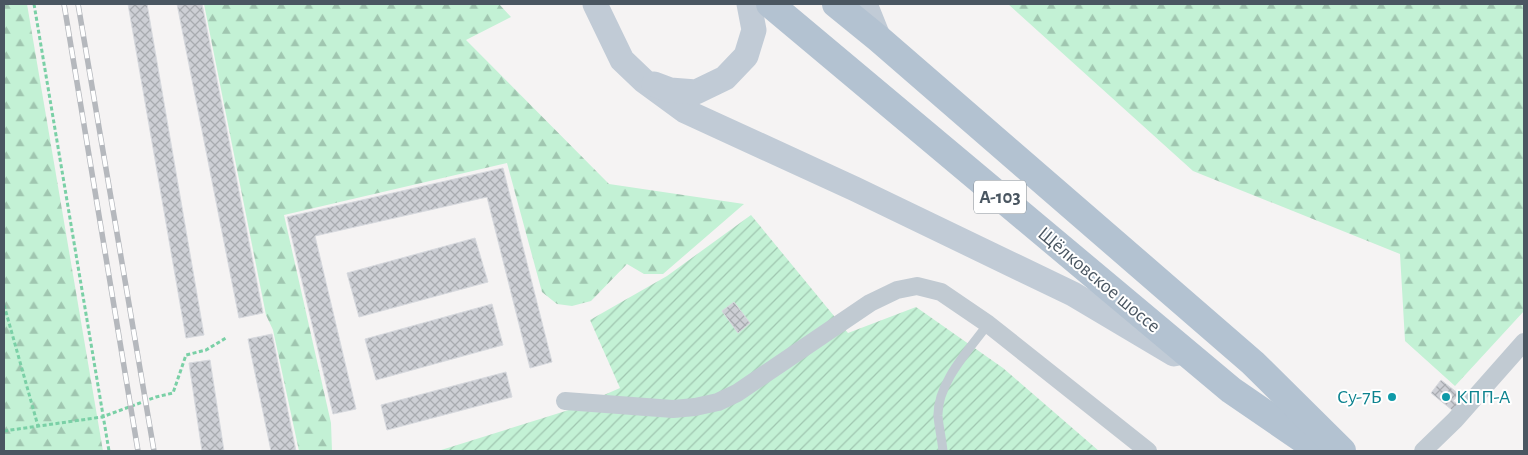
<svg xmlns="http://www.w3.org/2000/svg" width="1528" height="455" font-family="'Alegreya Sans',sans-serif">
<defs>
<pattern id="forest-firs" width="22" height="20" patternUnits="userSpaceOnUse" patternTransform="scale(1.25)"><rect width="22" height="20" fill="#c3f1d5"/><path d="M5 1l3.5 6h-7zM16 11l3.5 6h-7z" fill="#a0c6b0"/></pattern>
<pattern id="garden-furrows" width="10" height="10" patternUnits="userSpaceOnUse" patternTransform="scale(1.25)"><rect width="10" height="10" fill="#c3f1d5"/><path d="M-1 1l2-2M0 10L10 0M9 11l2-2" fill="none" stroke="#a0c6b0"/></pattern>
<pattern id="building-cross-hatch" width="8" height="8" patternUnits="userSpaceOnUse" patternTransform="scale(1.25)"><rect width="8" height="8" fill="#cdcfd5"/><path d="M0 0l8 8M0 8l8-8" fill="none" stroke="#a8abb0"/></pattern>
</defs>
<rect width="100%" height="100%" fill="#f5f3f3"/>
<g fill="url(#forest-firs)">
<path d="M4 4H27L103 451H4Z"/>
<path d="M204 4H499L511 17 466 40 609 184 744 204 663 274H644L627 264 591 301 572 306 557 304 542 292 507 163 284 215 331 423 332 451H299L273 330 266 315Z"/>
<path d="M1008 4H1524V311L1455 386 1405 341 1400 254 1193 171Z"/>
</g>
<path fill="url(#garden-furrows)" d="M751 215 848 333 916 307 1003 368 1099 451H438L572 409 620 388 590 320 667 276Z"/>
<g fill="url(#building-cross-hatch)" stroke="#d7d9de">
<path d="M128 4H147L204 335 186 338Z"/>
<path d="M177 4H202L263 313 239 318Z"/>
<path d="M503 168 552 362 530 368 487 197 315 236 356 409 333 414 287 217Z"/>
<path d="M475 238 488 282 359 317 347 273Z"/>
<path d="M734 302 750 323 738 333 722 311Z"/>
<path d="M492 304 503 345 376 380 365 339Z"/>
<path d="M272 334 296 451H271L248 339Z"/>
<path d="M210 360 224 451H202L189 363Z"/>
<path d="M506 372 512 397 387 430 381 405Z"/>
<path d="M1441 380 1459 394 1453 401 1462 407 1457 414 1431 393Z"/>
</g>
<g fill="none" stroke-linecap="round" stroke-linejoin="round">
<g stroke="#7ad0a6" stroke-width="3" stroke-dasharray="4 2.5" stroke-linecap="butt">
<path d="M34 4 109 451"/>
<path d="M4 305 38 426"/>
<path d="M4 431 102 417 156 397 173 393 186 355 206 350 226 338"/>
</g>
<path stroke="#c1cad2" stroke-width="9" d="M943 451C942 440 939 428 938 416 937 383 969 350 988 324"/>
<g stroke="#c1cad2" stroke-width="18">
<path d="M565 401 673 409 695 407 718 402 737 393 870 303 897 290 917 286 941 292 988 324 1148 451"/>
<path d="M1423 451 1455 420 1524 342"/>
</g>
<g stroke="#c1cbd6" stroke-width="25">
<path d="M595 4 622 60 644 81 685 111 855 189 1073 294 1174 354"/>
<path d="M865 4 879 39"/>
<path d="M654 84 670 90 696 92 725 78 746 56 754 30 749 4"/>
</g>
<g stroke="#b3c2d1" stroke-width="28">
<path d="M770 4 1231 390 1320 451"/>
<path d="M836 4 879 39 1253 363 1342 451"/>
</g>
<g stroke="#b5b8bd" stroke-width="5.5">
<g id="rail">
<path d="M64 4 138 451"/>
<path d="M78 4 154 451"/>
</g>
</g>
<use href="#rail" stroke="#fff" stroke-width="4" stroke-dasharray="11" stroke-linecap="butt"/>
</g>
<g fill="#0f9aa8" stroke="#fff" stroke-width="2">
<circle cx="1392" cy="397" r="5"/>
<circle cx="1446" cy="397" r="5"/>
</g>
<g text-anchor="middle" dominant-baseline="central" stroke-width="4" stroke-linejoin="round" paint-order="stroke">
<rect fill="#fff" stroke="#808990" stroke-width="1" x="974" y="180.5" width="52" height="33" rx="4"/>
<g font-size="19" font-weight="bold" fill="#4a5661">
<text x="1000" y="197">А-103</text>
</g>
<g font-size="20" fill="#4a5661" stroke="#fff">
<text transform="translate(1099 280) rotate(40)">Щёлковское шоссе</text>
</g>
<g font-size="20" fill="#0d838f" stroke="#fff" text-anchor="end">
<text x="1382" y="397">Су-7Б</text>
<text x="1456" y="397" text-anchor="start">КПП-А</text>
</g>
</g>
<rect width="1528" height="455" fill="none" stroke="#4a5661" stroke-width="10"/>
</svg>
